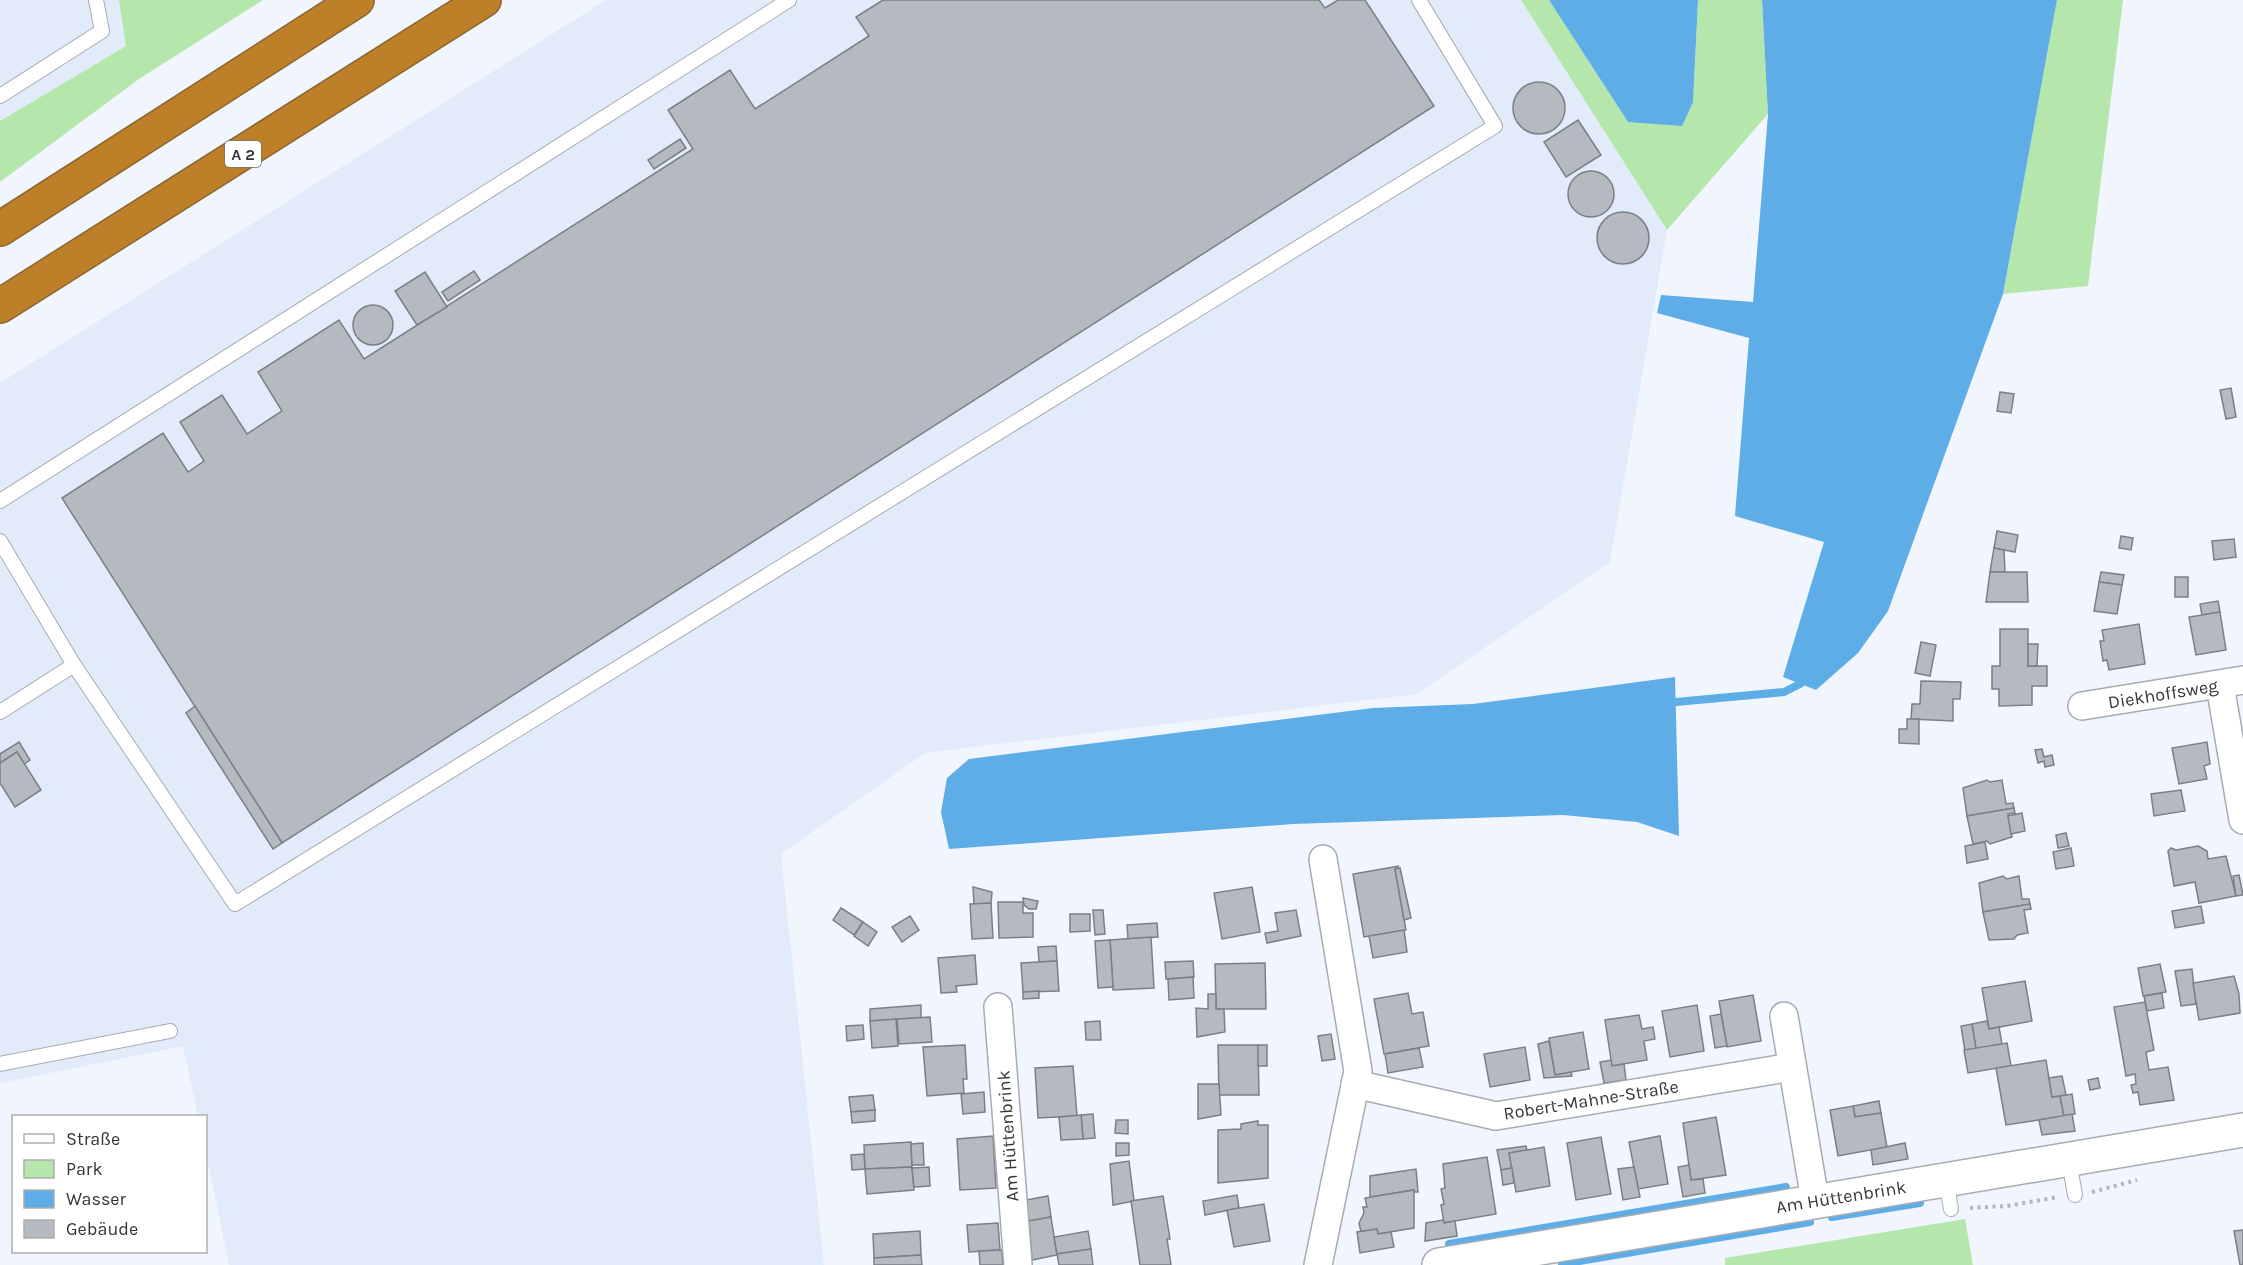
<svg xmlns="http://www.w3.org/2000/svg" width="2243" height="1265" font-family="Karla,sans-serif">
<rect width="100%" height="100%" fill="#f1f6fe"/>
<g fill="#e2ebf9">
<path d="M0 0H119L126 46 0 121Z"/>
<path d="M606 0H1521L1667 230 1610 562 1417 694 925 753 781 854 824 1265H229L206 1153V1116H198L183 1046 0 1083V383Z"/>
</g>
<g fill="#b5e7ad">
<path d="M119 0H263L139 79 0 182V121L126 46Z"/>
<path d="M1521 0H1549L1628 122 1693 102 1698 0H1762L1768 114 1667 230Z"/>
<path d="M2057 0H2123L2088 286 2003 294Z"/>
<path d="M1965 1219 1973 1265H1725V1258Z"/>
</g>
<g fill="#5eade6">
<path d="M1549 0H1698L1693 102 1682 126 1628 122Z"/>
<path d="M1762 0H2057L2003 294 1888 611 1858 653 1816 690 1783 677 1824 542 1735 516 1749 338 1657 313 1661 295 1753 302 1768 114Z"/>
<path d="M1675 677 1679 836 1637 822 1563 815 1293 824 949 849 941 812 947 778 969 759 1373 708 1473 704Z"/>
</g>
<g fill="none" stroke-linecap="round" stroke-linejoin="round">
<g stroke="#5eade6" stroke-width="8">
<path d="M1676 702 1784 692 1800 684"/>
<path d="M1832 1217 1920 1203"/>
<path d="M1449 1244 1786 1187"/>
<path d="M1562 1264 1810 1222"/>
</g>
</g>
<g fill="#b5bac1" stroke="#7b7f86" stroke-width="1.5">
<path d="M883 0H1319L1325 8 1338 0H1365L1434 106 282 843 62 498 163 433 188 472 204 461 180 422 222 395 247 434 282 411 258 372 339 320 364 359 693 149 668 110 730 70 755 109 869 36 856 17Z"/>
<circle cx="1539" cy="108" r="26"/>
<path d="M1578 120 1601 155 1566 177 1544 142Z"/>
<path d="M680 139 686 148 654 169 648 160Z"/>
<circle cx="1591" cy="194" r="23"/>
<circle cx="1623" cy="238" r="26"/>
<path d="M474 271 480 280 448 301 442 292Z"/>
<path d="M425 272 447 307 417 325 395 291Z"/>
<circle cx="373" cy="325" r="20"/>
<path d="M2231 388 2236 417 2226 419 2220 390Z"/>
<path d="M2000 392 2014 394 2011 413 1997 411Z"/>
<path d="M1997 531 2018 535 2015 552 1994 548Z"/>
<path d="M2121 536 2133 538 2131 550 2119 548Z"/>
<path d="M2234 539 2236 557 2214 560 2212 541Z"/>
<path d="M1994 548 2004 550 2005 572H1990Z"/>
<path d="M1990 572H2027L2028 602H1986Z"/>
<path d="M2101 572 2124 575 2122 585 2099 582Z"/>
<rect x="2175" y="577" width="13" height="20"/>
<path d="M2099 582 2122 585 2117 614 2094 611Z"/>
<path d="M2218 601 2220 612 2202 615 2200 604Z"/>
<path d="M2220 612 2226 650 2196 655 2189 617Z"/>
<path d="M2139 624 2145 664 2109 670 2107 660 2103 661 2100 641H2104L2102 630Z"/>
<path d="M2000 629H2028V666H2047V686H2032V705L1999 706V689H1992V666H2000Z"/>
<path d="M1921 642 1936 645 1930 676 1915 673Z"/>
<path d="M2028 644H2038L2037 666H2028Z"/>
<path d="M1921 681 1961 682 1960 699H1953V721L1911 719 1912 704H1920Z"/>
<path d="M195 706 282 843 273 849 186 713Z"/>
<path d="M1907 719H1919V744L1899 743V729H1907Z"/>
<path d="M19 742 30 760 24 764 17 752 0 763V754Z"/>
<path d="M2207 742 2210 764 2204 766 2207 779 2179 784 2172 748Z"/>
<path d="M2042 749 2044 757 2052 755 2054 765 2045 767 2044 761 2038 763 2035 750Z"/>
<path d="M17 752 41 790 15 807 0 783V763Z"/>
<path d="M1987 780 1990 782 2002 780 2006 804 2013 803 2014 808 1967 816 1963 788Z"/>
<path d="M2181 790 2185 811 2154 816 2151 794Z"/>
<path d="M2014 808 2015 813 2008 814 2012 837 1990 844 1987 841 1973 844 1967 816Z"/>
<path d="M2022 813 2025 831 2011 834 2008 816Z"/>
<path d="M2066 833 2069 846 2058 848 2056 835Z"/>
<path d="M1985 842 1988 859 1967 863 1965 846Z"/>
<path d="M2198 846 2207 851 2208 859 2226 856 2236 896 2199 903 2195 882 2174 886 2168 851 2171 848 2176 850Z"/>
<path d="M2071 848 2074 866 2056 869 2053 852Z"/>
<path d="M1399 866 1395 869 1406 930 1364 937 1353 874Z"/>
<path d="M1400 868 1411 918 1404 920 1395 869Z"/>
<path d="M2239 875 2243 895 2236 896 2233 876Z"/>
<path d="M2003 876 2007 879 2019 876 2022 899H2029L2030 904 1983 912 1979 883Z"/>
<path d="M973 887 992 892 991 903 974 904Z"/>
<path d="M1252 887 1260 932 1222 939 1214 893Z"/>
<path d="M1023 898 1038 901 1036 909H1029L1024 905Z"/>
<path d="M998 902H1023V913H1033V937L999 938Z"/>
<path d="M991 903 993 938 972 939 970 904Z"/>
<path d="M2030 904 2031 909 2024 910 2028 933 2017 935 2014 939 1989 940 1983 912Z"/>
<path d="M2201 906 2204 923 2175 928 2172 911Z"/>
<path d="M841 908 863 922 854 935 833 920Z"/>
<path d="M1093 910H1103L1105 934 1095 935Z"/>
<path d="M1296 910 1301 936 1267 943 1265 933 1278 931 1275 913Z"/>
<path d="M1070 914H1090V931L1070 932Z"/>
<path d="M910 916 919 930 902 942 892 927Z"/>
<path d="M863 922 877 932 868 946 854 936Z"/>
<path d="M1157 923 1158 937 1128 939 1127 925Z"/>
<path d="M1404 930 1407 952 1373 958 1369 936Z"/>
<path d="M1151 937 1154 988 1113 990 1110 940Z"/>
<path d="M1110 940 1113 987 1098 988 1095 941Z"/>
<path d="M1056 946 1057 961 1039 962 1038 947Z"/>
<path d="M975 955 977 984 956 986 957 992 941 993 938 958Z"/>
<path d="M1057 961 1059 991 1023 992 1021 963Z"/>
<path d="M1193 961 1194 977 1166 979 1165 962Z"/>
<path d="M1265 963 1266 1009H1216L1215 964Z"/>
<path d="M2160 964 2166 992 2143 996 2138 968Z"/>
<path d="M2192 969 2196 1004 2181 1006 2175 971Z"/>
<path d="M2234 976 2239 994 2240 1013 2199 1020 2193 983Z"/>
<path d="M1193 977 1194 998 1169 1000 1168 979Z"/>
<path d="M2025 981 2032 1021 1989 1029 1982 988Z"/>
<path d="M1039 991V998L1023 999V992Z"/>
<path d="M1408 993 1412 1014 1423 1012 1429 1046 1384 1054 1374 999Z"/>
<path d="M2162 993 2164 1008 2147 1011 2144 996Z"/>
<path d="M1208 994H1216V1009H1224L1225 1032 1197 1037 1196 1008 1208 1009Z"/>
<path d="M1753 995 1761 1041 1727 1047 1719 1001Z"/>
<path d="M2145 1002 2154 1050 2146 1052 2149 1070 2168 1067 2174 1100 2140 1105 2138 1092 2133 1093 2131 1085 2136 1084 2135 1074 2126 1076 2114 1007Z"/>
<path d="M921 1005V1018L870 1021V1009Z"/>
<path d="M1697 1005 1704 1051 1670 1057 1662 1011Z"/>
<path d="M1721 1014 1727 1046 1715 1048 1710 1016Z"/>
<path d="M1639 1015 1642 1029 1653 1027 1655 1039 1644 1041 1647 1060 1612 1066 1605 1020Z"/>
<path d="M930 1017 932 1042 899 1044 897 1019Z"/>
<path d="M896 1019 898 1046 872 1048 870 1021Z"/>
<path d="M1100 1021 1101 1040H1086L1085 1022Z"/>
<path d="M1987 1021 1989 1029 1999 1027 2002 1044 1976 1049 1972 1024Z"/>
<path d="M1972 1024 1976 1049 1965 1051 1961 1026Z"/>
<path d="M863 1025 864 1039 847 1041 846 1026Z"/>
<path d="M1583 1032 1589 1069 1555 1075 1549 1038Z"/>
<path d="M1331 1034 1335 1059 1322 1061 1318 1036Z"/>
<path d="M1549 1041 1555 1075 1571 1072 1572 1076 1544 1078 1538 1044Z"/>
<path d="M2007 1043 2011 1066 1968 1073 1964 1050Z"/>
<path d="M965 1045 967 1079H963L964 1093 927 1096 923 1047Z"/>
<path d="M1218 1045H1258L1259 1095H1219Z"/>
<rect x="1258" y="1045" width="9" height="21"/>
<path d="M1525 1047 1530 1080 1490 1087 1484 1054Z"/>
<path d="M1419 1048 1423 1067 1388 1073 1385 1054Z"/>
<path d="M1611 1060 1612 1066 1624 1064 1626 1080 1604 1083 1600 1062Z"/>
<path d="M2046 1060 2052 1097 2060 1096 2064 1116 2006 1125 1996 1068Z"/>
<path d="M1073 1066 1077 1116 1038 1118 1035 1068Z"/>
<path d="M2062 1076 2066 1095 2052 1097 2049 1078Z"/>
<path d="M2098 1078 2100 1088 2090 1090 2088 1080Z"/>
<path d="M1198 1084H1219L1221 1115 1198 1119Z"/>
<path d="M984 1092 985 1112 963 1114 961 1094Z"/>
<path d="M2072 1094 2075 1114 2064 1116 2060 1096Z"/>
<path d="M873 1095 875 1110 851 1112 849 1097Z"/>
<path d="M1879 1101 1881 1113 1855 1117 1853 1106Z"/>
<path d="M1853 1106 1855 1117 1881 1113 1887 1147 1838 1156 1830 1110Z"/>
<path d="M875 1110V1121L852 1123 851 1112Z"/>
<path d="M1093 1114 1095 1138 1083 1139 1081 1115Z"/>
<path d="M2072 1114 2075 1131 2042 1135 2039 1120Z"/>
<path d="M1081 1115 1083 1139 1061 1140 1059 1117Z"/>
<path d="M1716 1117 1726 1175 1691 1180 1683 1123Z"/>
<path d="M1116 1120H1128V1134L1115 1133Z"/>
<path d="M1258 1121V1125H1268V1178L1218 1183V1130L1241 1129V1124Z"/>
<path d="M993 1136 996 1188 960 1190 957 1139Z"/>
<path d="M1660 1136 1668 1184 1638 1189 1629 1142Z"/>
<path d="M1601 1137 1611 1194 1576 1200 1567 1143Z"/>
<path d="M911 1142 912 1167 865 1169 864 1145Z"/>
<path d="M923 1143 924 1165H912L911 1144Z"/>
<path d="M1116 1143H1129V1155L1116 1156Z"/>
<path d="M1905 1143 1908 1159 1873 1165 1871 1150Z"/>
<path d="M1526 1146 1527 1150 1509 1153 1512 1168 1501 1170 1497 1150Z"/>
<path d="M1544 1147 1550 1186 1516 1192 1509 1153Z"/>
<path d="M864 1154 865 1169 852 1170 851 1155Z"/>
<path d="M1487 1157 1496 1214 1444 1223 1441 1205 1444 1204 1441 1189 1445 1188 1443 1164Z"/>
<path d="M1129 1161 1134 1201 1113 1205 1110 1164Z"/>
<path d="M1689 1165 1691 1180 1703 1179 1705 1193 1683 1197 1678 1167Z"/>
<path d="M912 1167 914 1190 867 1194 865 1169Z"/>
<path d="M929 1167 930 1186 914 1187 912 1168Z"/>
<path d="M1634 1167 1640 1197 1623 1200 1618 1169Z"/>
<path d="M1512 1168 1514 1183 1503 1185 1501 1170Z"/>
<path d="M1416 1169 1418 1192H1414V1190L1370 1197V1176Z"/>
<path d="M1414 1190V1228L1378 1234 1377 1229 1361 1232 1359 1223 1364 1213 1363 1207H1367L1365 1198Z"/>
<path d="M1237 1195 1239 1208 1205 1215 1203 1201Z"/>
<path d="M1048 1196 1051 1217 1029 1221 1026 1200Z"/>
<path d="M1163 1196 1170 1239H1167L1171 1265H1140L1131 1201Z"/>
<path d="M1264 1204 1270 1241 1234 1247 1227 1210Z"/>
<path d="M1051 1217 1057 1255 1032 1260 1029 1221Z"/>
<path d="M1443 1220 1444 1223 1455 1221 1457 1236 1425 1241 1426 1223Z"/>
<path d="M998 1223 1000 1250 969 1252 967 1225Z"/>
<path d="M1377 1229 1378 1234 1391 1232 1394 1247 1360 1253 1357 1232Z"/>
<path d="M2243 1230V1265H2240L2234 1231Z"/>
<path d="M920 1231 921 1255 874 1258 873 1234Z"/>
<path d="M1088 1231 1091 1249 1057 1254 1054 1237Z"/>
<path d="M1091 1249 1093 1265H1059L1057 1254Z"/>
<path d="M1002 1250 1003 1265H980L979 1251Z"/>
<path d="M921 1255 922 1265H874V1258Z"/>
</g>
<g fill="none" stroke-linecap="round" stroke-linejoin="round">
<g stroke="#a7acb3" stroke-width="16">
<g id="service">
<path d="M0 96 102 31 96 0"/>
<path d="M0 501 789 0"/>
<path d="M0 541 74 665 235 904 1495 126 1419 0"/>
<path d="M0 712 74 665"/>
<path d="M0 1064 170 1031"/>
<path d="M2069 1161 2075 1195"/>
<path d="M1946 1180 1951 1209"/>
</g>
</g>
<g stroke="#a7acb3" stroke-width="30">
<g id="minor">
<path d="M2220 685 2243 820"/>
<path d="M2082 706 2243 680"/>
<path d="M998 1007 1018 1265"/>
<path d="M1784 1016 1815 1200"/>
<path d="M1355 1084 1496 1116 1792 1067"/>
<path d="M1318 1265 1358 1071 1323 859"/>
</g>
</g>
<g stroke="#a7acb3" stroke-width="36">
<path id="tertiary" d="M1439 1265 2243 1130"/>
</g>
<g stroke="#8d662e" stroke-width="36">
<g id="motorway">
<path d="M0 229 357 0"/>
<path d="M0 306 484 0"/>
</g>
</g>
<g stroke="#b1b5bc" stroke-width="4" stroke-dasharray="3 4.5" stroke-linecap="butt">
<path d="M2092 1192 2137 1180"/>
<path d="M1970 1208 2007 1206 2058 1197"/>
</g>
<use href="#service" stroke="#fff" stroke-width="14"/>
<use href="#minor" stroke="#fff" stroke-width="27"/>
<use href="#tertiary" stroke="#fff" stroke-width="33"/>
<use href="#motorway" stroke="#bd8029" stroke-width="33"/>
</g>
<g text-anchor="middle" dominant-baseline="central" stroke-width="6" stroke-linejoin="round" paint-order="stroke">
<rect fill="#fff" stroke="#707274" stroke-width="1.5" x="225" y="141" width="36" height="26" rx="4.5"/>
<g font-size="16" font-weight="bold" fill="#333538">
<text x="243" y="154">A 2</text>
</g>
<g font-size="18" fill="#333538" stroke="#fff">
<text transform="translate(2163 694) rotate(-9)">Diekhoffsweg</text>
<text transform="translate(1591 1100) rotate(-9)">Robert-Mahne-Straße</text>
<text transform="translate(1008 1136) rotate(-94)">Am Hüttenbrink</text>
<text transform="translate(1841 1197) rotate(-9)">Am Hüttenbrink</text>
</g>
</g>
<rect x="12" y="1115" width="195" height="138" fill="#ffffff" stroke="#adaeaf" stroke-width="1.5"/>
<rect x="24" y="1134" width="30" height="9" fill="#ffffff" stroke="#adaeaf" stroke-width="1.5"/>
<text x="66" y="1145" font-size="18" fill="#333538">Straße</text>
<rect x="24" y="1160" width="30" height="18" fill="#b5e7ad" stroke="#adaeaf" stroke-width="1.5"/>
<text x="66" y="1175" font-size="18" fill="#333538">Park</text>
<rect x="24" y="1190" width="30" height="18" fill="#5eade6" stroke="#adaeaf" stroke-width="1.5"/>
<text x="66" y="1205" font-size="18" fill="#333538">Wasser</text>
<rect x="24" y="1220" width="30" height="18" fill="#b5bac1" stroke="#adaeaf" stroke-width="1.5"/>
<text x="66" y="1235" font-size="18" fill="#333538">Gebäude</text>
</svg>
